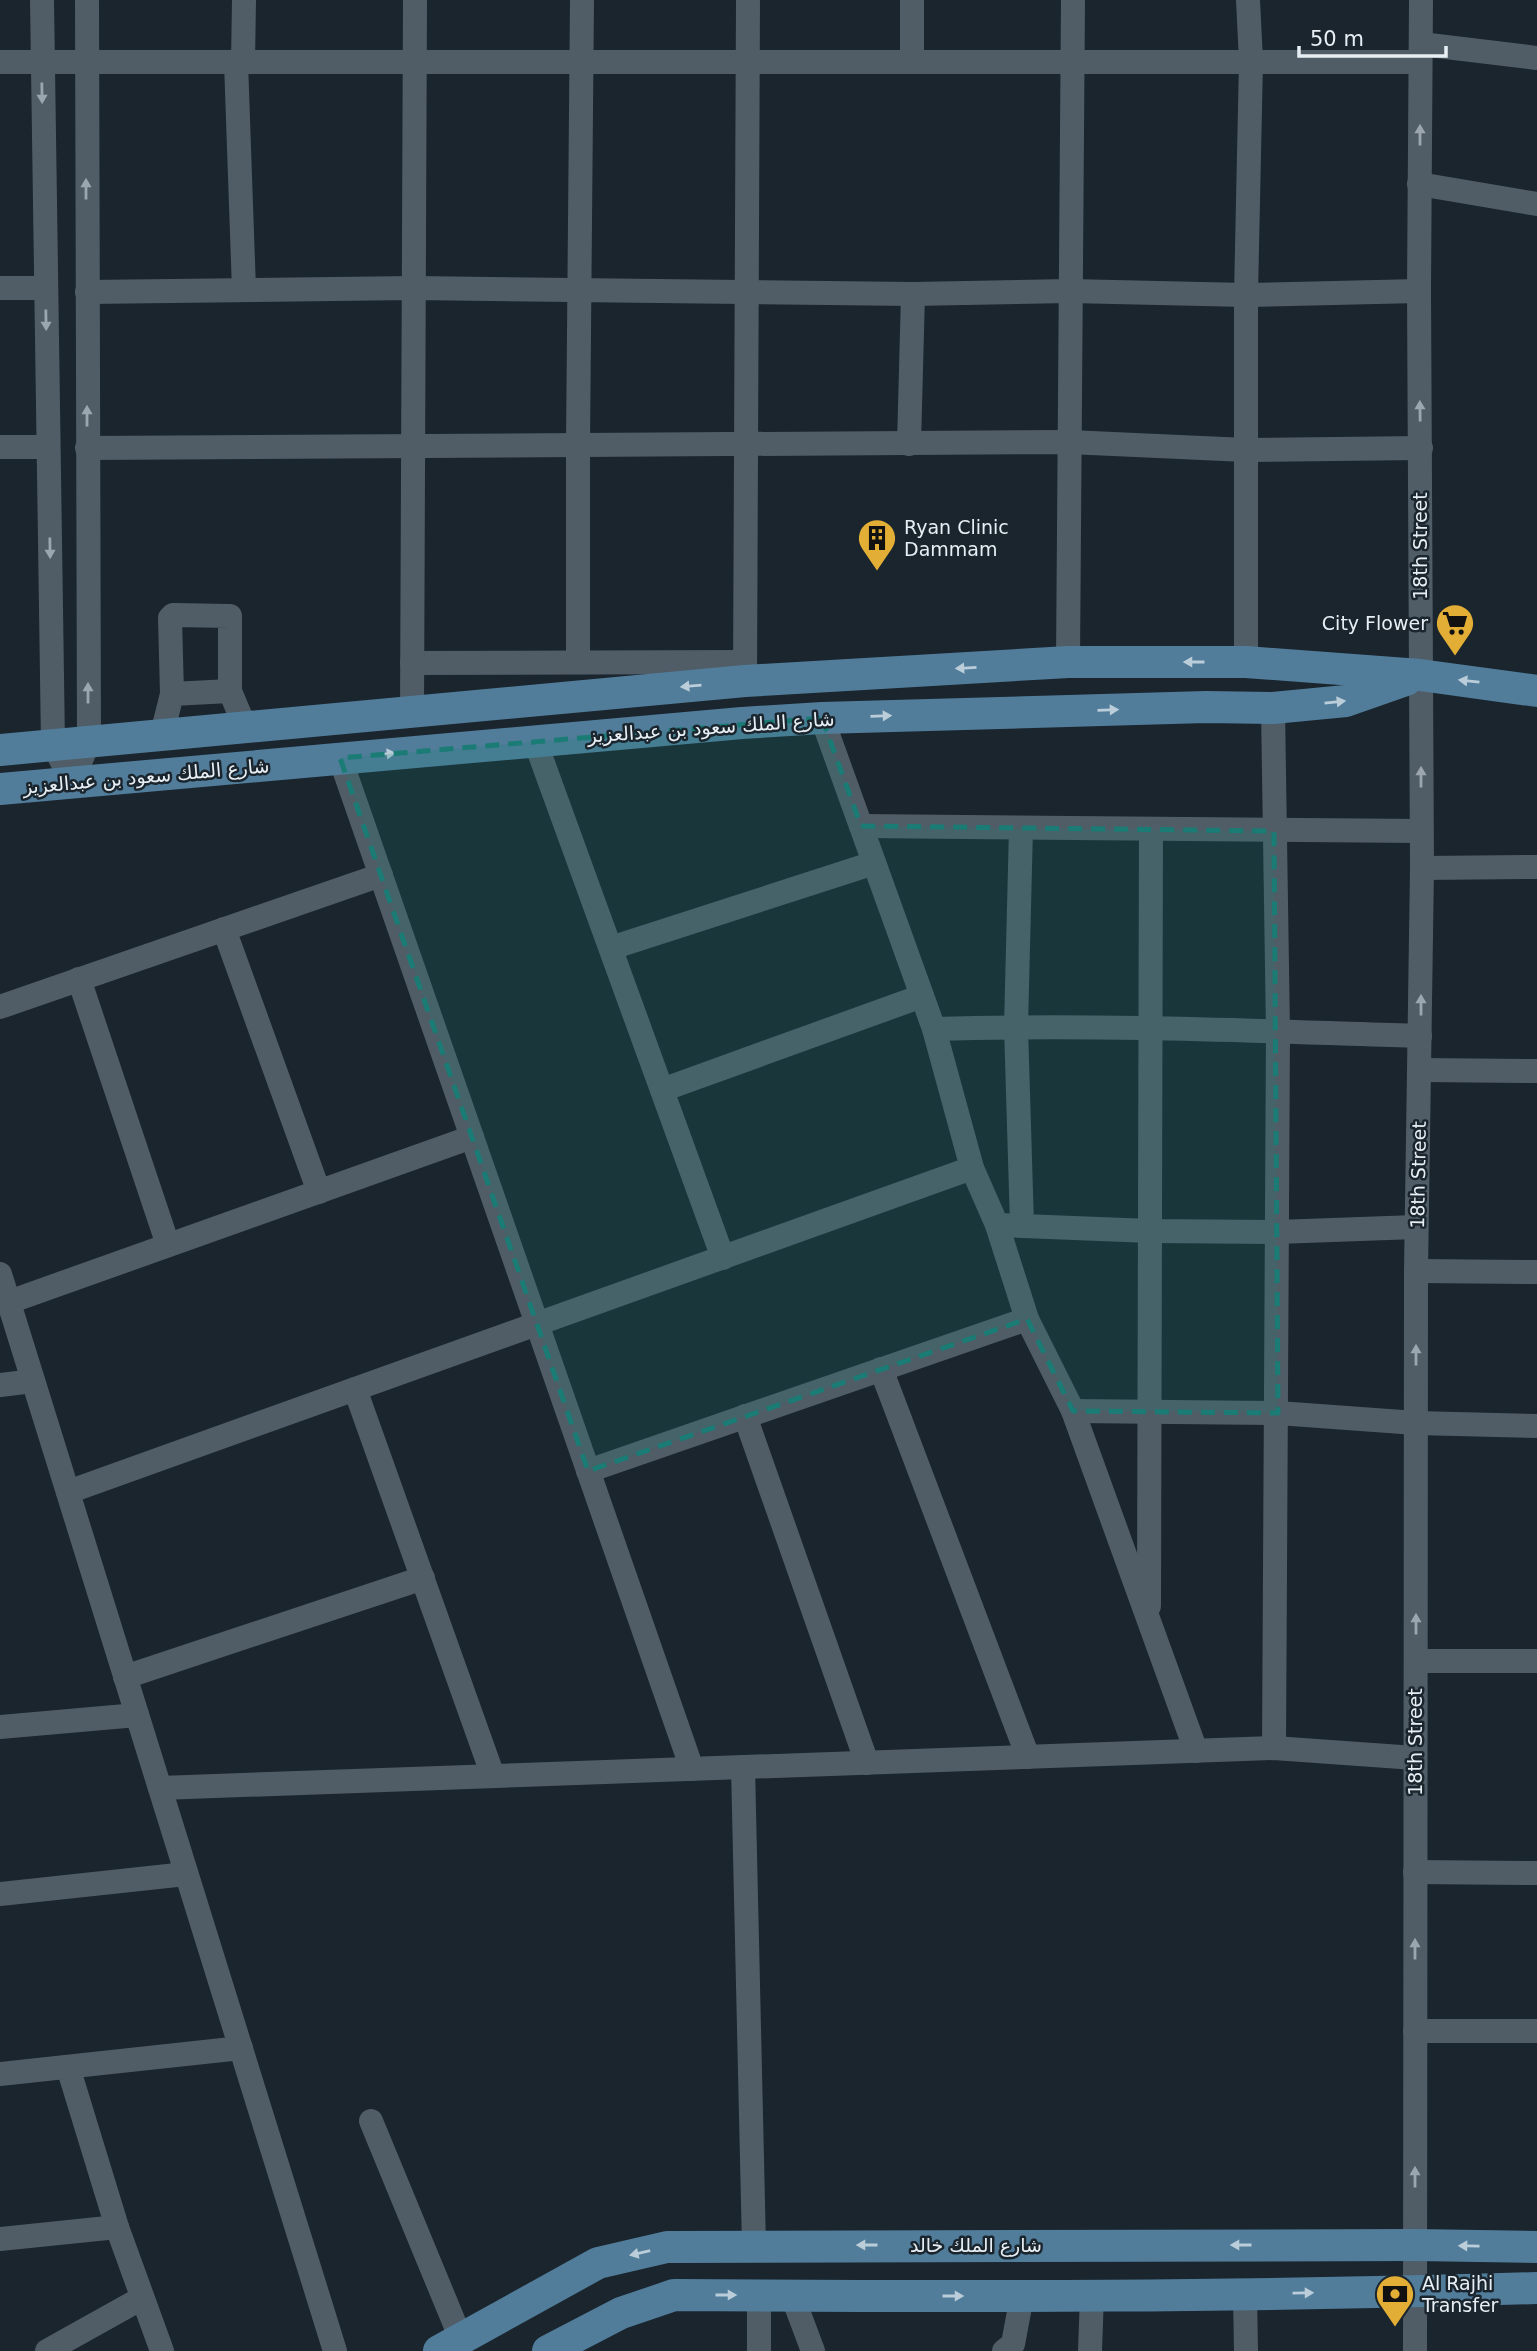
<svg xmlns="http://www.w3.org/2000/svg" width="1537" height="2351" font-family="'DejaVu Sans','Noto Naskh Arabic',sans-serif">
<rect width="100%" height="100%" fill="#1a252e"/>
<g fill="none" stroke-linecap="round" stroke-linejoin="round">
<g stroke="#505d67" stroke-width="24">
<path d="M42 0 53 744 72 782"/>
<path d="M1421 44 1537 58"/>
<path d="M0 62H1420"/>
<path d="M236 62 244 290"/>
<path d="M243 62 244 0"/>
<path d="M912 62V0"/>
<path d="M1419 184 1537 204"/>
<path d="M0 288H46"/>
<path d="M87 292 413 288 913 294 1070 291 1246 295 1419 291"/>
<path d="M909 444 913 294"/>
<path d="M0 447H48"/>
<path d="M87 448 1069 442 1246 450 1421 448"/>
<path d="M578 662V444L582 0"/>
<path d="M1068 662 1073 0"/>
<path d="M1246 662V295L1251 61 1248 0"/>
<path d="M412 663 745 662"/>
<path d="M745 681 748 0"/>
<path d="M172 694 170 618 173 615 230 616V691"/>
<path d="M1273 708 1278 1032 1274 1748"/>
<path d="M412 712 415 0"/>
<path d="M822 718 934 1029 972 1168 997 1225 1027 1319 1073 1411 1196 1751"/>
<path d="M162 734 172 694 230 691 245 727"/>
<path d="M535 741 723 1258"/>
<path d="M340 758 692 1769"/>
<path d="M72 782 89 741 87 0"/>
<path d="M861 826 1421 831"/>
<path d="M1021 828 1016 1027 1022 1225"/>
<path d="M1422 868 1537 867"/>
<path d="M224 929 319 1192"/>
<path d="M611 948 874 863"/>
<path d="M79 979 168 1245"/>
<path d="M0 1007 381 875"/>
<path d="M934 1029C1097 1024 1258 1031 1420 1036"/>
<path d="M1420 1070 1537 1071"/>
<path d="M662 1090 922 996"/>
<path d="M997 1225 1151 1231 1277 1232 1416 1227"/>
<path d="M1416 1271 1537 1272"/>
<path d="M0 1274 335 2351"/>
<path d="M9 1302 472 1137"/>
<path d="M881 1369 1028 1757"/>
<path d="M0 1385 33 1381"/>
<path d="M355 1389 493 1776"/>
<path d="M1073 1411 1278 1413 1416 1423 1537 1426"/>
<path d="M745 1416 867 1763"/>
<path d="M588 1471 1027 1319"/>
<path d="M68 1492 972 1168"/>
<path d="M1149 1606 1151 829"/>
<path d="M1416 1661H1537"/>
<path d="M125 1677 423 1578"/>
<path d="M0 1727 137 1715"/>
<path d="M743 1767 754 2246"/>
<path d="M160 1788 1274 1748 1415 1758"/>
<path d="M1415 1872 1537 1873"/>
<path d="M0 1894 186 1874"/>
<path d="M1415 2031H1537"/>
<path d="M68 2067 117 2227"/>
<path d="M0 2074 241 2048"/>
<path d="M371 2121 461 2339"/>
<path d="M0 2239 117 2227 162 2351"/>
<path d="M1245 2294 1246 2351"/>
<path d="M792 2295 813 2351"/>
<path d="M47 2351 142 2298"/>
<path d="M759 2351V2295"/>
<path d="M1004 2351 1013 2344 1022 2296"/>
<path d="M1090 2351 1092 2295"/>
<path d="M1415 2351 1416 1271 1422 868 1419 291 1421 0"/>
</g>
<g stroke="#517d9b" stroke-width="32">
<path d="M0 750 745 681 1068 662H1246L1420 675 1537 691"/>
<path d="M0 789 742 723 822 718 1206 707 1273 708 1346 701 1406 680"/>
<path d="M439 2351 598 2263 667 2247 1415 2245 1537 2247"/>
<path d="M548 2351 621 2313 674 2295C962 2297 1250 2297 1537 2288"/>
</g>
</g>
<defs><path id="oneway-solid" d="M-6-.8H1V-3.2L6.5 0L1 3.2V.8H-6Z" transform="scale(1.75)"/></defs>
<g fill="#9ca6ae">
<use href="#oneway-solid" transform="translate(42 93) rotate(89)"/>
<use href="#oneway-solid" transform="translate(1420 135) rotate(-90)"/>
<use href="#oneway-solid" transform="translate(86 189) rotate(-90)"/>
<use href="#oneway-solid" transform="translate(46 320) rotate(89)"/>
<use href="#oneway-solid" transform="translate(1420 411) rotate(-91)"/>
<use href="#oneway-solid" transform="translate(87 416) rotate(-90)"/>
<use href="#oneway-solid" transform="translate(50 548) rotate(89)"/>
<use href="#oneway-solid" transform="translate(88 693) rotate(-90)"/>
<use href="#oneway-solid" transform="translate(1421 777) rotate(-90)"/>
<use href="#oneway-solid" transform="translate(1421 1005) rotate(-90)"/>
<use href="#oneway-solid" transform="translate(1416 1355) rotate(-90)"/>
<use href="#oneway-solid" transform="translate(1416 1624) rotate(-90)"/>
<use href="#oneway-solid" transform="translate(1415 1949) rotate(-90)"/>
<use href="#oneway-solid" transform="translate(1415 2177) rotate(-90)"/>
</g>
<g fill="#bacdd9">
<use href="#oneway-solid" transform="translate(1194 662) rotate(-180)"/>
<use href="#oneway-solid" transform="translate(966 668) rotate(177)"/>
<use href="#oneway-solid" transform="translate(1469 681) rotate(-174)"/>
<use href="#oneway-solid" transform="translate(691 686) rotate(175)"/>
<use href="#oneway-solid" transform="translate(1335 702) rotate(-6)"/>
<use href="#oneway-solid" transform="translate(1108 710) rotate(-2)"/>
<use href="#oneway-solid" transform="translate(881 716) rotate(-2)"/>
<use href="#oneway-solid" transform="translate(385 754) rotate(-5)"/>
<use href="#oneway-solid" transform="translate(867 2245) rotate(180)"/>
<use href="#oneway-solid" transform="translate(1241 2245) rotate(180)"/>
<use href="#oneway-solid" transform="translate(1469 2246) rotate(-179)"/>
<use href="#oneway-solid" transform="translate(640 2253) rotate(167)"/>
<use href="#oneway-solid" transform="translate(1303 2293) rotate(-1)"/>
<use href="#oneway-solid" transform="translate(726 2295)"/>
<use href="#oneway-solid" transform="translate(953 2296)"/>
</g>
<path fill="#1a7c75" fill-opacity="0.2" stroke="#1a7c75" stroke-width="5" stroke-dasharray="14 9" stroke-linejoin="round" d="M822 718 861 826 1274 831 1278 1413 1073 1411 1027 1319 588 1471 340 758Z"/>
<defs>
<g id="building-pin" transform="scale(2.0125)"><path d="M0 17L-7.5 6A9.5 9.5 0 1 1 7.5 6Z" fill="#e3ae35" stroke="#1a252e"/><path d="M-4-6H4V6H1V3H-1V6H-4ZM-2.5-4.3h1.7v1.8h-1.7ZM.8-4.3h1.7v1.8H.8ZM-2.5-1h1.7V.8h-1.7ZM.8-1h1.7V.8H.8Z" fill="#111"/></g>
<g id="supermarket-pin" transform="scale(2.0125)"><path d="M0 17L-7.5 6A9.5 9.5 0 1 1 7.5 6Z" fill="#e3ae35" stroke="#1a252e"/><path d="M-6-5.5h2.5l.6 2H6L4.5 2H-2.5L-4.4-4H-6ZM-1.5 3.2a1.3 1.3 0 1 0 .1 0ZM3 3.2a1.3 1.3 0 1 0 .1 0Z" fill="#111"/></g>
<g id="bank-pin" transform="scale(2.0125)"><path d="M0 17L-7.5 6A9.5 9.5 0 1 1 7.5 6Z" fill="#e3ae35" stroke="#1a252e"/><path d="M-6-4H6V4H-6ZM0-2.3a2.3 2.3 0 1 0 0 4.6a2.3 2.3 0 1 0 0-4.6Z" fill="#111"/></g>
</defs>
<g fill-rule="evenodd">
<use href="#building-pin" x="877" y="538"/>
<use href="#supermarket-pin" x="1455" y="623"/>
<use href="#bank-pin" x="1395" y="2294"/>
</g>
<g text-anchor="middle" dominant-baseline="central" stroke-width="5" stroke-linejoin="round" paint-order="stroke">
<g font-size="19" fill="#e7eff4" stroke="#1a252e" text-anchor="start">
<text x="904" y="527">Ryan Clinic<tspan x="904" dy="22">Dammam</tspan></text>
<text x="1428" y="623" text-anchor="end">City Flower</text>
<text x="1422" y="2283">Al Rajhi<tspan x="1422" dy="22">Transfer</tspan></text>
</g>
<g font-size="19" fill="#e7eff4" stroke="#1a252e">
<text transform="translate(1420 546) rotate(-90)">18th Street</text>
<text transform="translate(711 727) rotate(-4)">شارع الملك سعود بن عبدالعزيز</text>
<text transform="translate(146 776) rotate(-5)">شارع الملك سعود بن عبدالعزيز</text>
<text transform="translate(1418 1175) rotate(-89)">18th Street</text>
<text transform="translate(1415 1742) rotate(-90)">18th Street</text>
<text x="976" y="2245">شارع الملك خالد</text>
</g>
</g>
<path d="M1299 46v10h147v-10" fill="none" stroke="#e7eff4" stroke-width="3.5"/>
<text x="1310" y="46" font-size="21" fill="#e7eff4" stroke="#1a252e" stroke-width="5" paint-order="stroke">50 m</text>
</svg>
